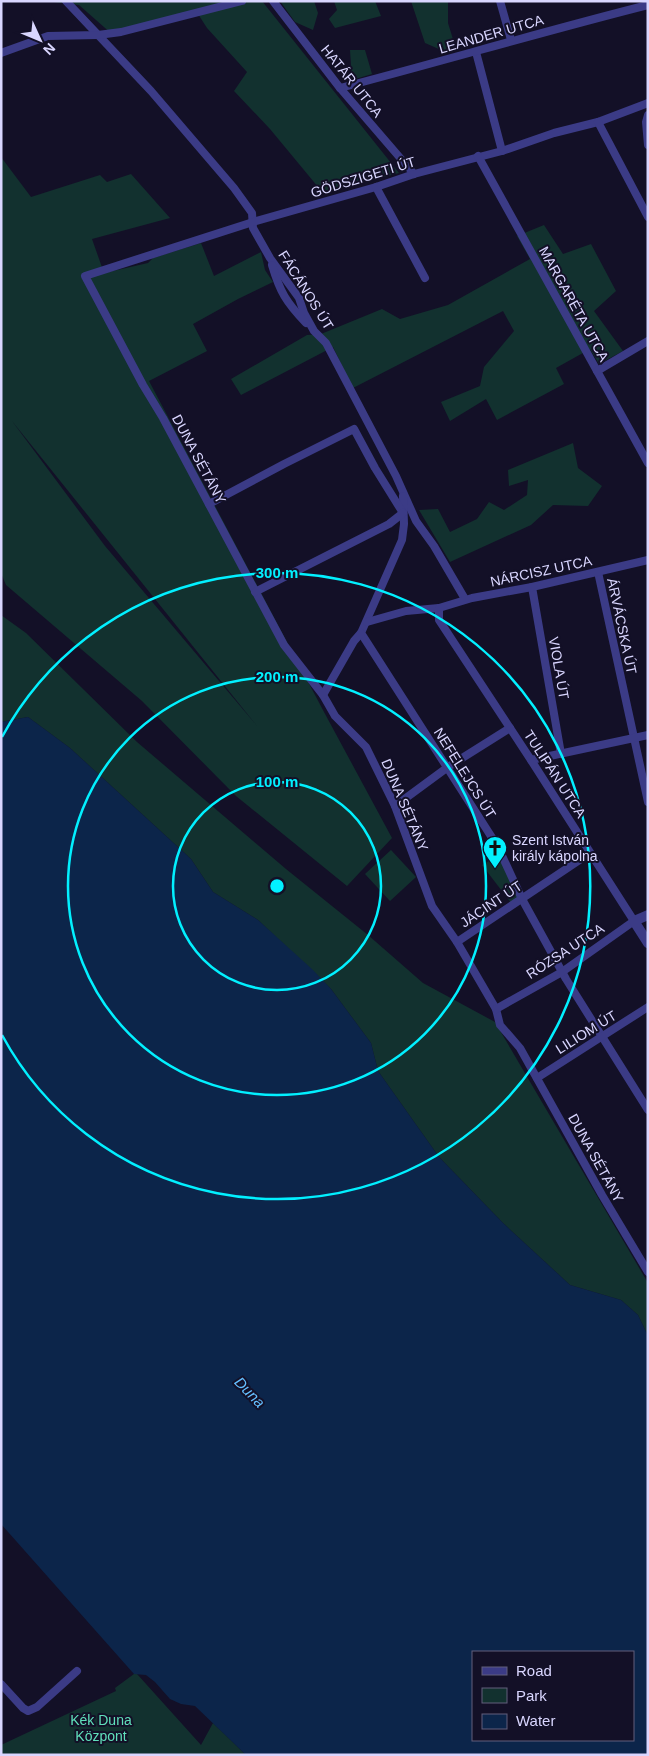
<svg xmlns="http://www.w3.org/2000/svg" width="649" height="1756" font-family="Helvetica,sans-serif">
<rect width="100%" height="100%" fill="#131027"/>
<g fill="#12312f" fill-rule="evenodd">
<path d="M45 1H262L399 173 323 193 270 129 234 91 247 72 207 28 198 14 113 35 79 5Z"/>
<path d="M280 1H314L318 13 313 30 295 22Z"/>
<path d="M334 1H375L381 16 335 28 329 19 337 10Z"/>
<path d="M411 1H448V23L456 49 448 53 425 43Z"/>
<path d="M350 50H365L372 74 352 80Z"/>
<path d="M1 157 31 197 100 175 107 182 131 174 170 218 92 239 104 273 148 263 153 258 201 243 214 276 261 252 265 270 273 282 238 299 193 324 207 351 149 381 324 712 392 838 347 886 236 796 142 701 6 585 1 573ZM12 421 257 726 105 546Z"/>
<path d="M544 225 563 254 591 244 616 291 594 311 623 351 599 364 590 349 556 368 564 384 497 420 486 399 450 421 441 402 480 386 484 367 514 331 503 311 353 388 333 347 241 395 231 379 307 335 321 334 382 309 400 319 448 305 530 259 517 236Z"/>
<path d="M573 443 578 468 602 486 588 506 553 505 531 525 450 562 419 510 438 509 450 532 477 519 489 502 504 510 527 495 528 480 509 486 508 470Z"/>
<path d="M1 615 26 633 137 742 286 869 368 935 423 983 495 1022 648 1283V1336L638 1315 621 1300 570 1285 503 1223 439 1157 378 1071 371 1043 331 989 258 920 213 892 191 859 70 748 28 717 1 722Z"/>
<path d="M391 850 416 877 390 901 365 874Z"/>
<path d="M499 855 520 898 512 904 482 865Z"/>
<path d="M134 1674H137L201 1745 213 1723 246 1755H1V1745L116 1691 115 1688Z"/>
</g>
<path fill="#0c254a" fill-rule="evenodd" d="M28 717 70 748 191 859 213 892 258 920 313 970 331 989 371 1043 378 1071 439 1157 503 1223 570 1285 621 1300 638 1315 648 1336V1755H246L195 1706 181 1704 170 1699 155 1682 146 1675 134 1674 1 1524V722ZM473 1652H633V1740H473Z"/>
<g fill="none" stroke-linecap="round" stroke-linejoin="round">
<g stroke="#3b3b86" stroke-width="8">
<path d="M66 1 151 91 234 188 252 213 253 228 270 258 299 298 304 313 314 331 326 343 396 476 416 521 434 546 465 599"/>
<path d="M273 1 340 88 414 174"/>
<path d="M500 1 511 40"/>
<path d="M476 52 502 151"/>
<path d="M1 53 48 36 98 35 121 32 242 1"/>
<path d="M340 88C443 61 545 31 648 5"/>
<path d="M648 103 598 122 554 133 502 151 414 174 376 187 253 222 85 276 143 385 163 418 284 645 323 695 335 716 366 747 395 806 432 906 457 942 496 1009 500 1025 520 1048 602 1195 648 1272"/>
<path d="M648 115 646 122 648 145"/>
<path d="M598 122 648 217"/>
<path d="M478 156 648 463"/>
<path d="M376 187 425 278"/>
<path d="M272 265C280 292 286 302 306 323"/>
<path d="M597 371 648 341"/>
<path d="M403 496 404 524 402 540 361 633 498 847 522 899 566 979 648 1110"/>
<path d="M209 504 284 464 354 429 375 468 403 513"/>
<path d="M598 572 648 802"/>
<path d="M532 587 561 754"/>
<path d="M255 592 389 524 403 513"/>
<path d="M367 622 406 611 439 608"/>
<path d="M323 695 354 641 361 633"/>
<path d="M531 760 648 735"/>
<path d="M395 806 448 767 510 728"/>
<path d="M457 942 590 853"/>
<path d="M496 1009 562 972 634 921 531 760 439 620V608L472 598 532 587 648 560"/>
<path d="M537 1078 648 1007"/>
<path d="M1 1684 23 1708 28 1711 37 1707 77 1671"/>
</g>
<path stroke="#3b3b86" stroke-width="10" d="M648 915 634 921 648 943"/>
</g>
<g fill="none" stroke="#02f0ff" stroke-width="2.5">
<circle cx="277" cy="886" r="104"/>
<circle cx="277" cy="886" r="209"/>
<path d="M2 737A313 313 0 1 1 2 1035"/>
</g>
<defs>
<g id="church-pin" transform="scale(1.25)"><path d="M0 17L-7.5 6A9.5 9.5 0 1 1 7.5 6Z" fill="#02f0ff" stroke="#131027"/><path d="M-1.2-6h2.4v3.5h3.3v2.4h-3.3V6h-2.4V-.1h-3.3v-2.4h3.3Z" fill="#111"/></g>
</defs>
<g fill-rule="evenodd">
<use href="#church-pin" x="495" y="848"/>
</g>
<g text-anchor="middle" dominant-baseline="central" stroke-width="4" stroke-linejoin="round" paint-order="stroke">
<g font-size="14" fill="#d9d6ff" stroke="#131027">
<text transform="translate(491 34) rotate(-16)">LEANDER UTCA</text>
<text transform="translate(352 81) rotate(51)">HATÁR UTCA</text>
<text transform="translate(363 177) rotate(-17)">GÖDSZIGETI ÚT</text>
<text transform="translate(306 290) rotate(58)">FÁCÁNOS ÚT</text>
<text transform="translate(574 304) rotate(61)">MARGARÉTA UTCA</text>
<text transform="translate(199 459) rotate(62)">DUNA SÉTÁNY</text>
<text transform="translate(541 571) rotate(-12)">NÁRCISZ UTCA</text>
<text transform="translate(622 626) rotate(78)">ÁRVÁCSKA ÚT</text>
<text transform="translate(559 668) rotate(80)">VIOLA ÚT</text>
<text transform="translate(465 773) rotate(58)">NEFELEJCS ÚT</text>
<text transform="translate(555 774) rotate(57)">TULIPÁN UTCA</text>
<text transform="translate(405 805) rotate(67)">DUNA SÉTÁNY</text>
<text transform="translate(491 904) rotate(-34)">JÁCINT ÚT</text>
<text transform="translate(565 951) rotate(-33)">RÓZSA UTCA</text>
<text transform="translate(586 1032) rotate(-32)">LILIOM ÚT</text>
<text transform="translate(596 1158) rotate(61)">DUNA SÉTÁNY</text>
</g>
<g font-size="14" fill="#d9d6ff" stroke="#131027" text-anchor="start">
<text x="512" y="840">Szent István<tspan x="512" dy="16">király kápolna</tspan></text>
</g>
<g font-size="14" fill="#60e0bb" stroke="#131027">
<text x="101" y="1720">Kék Duna<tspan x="101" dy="16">Központ</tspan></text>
</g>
<g font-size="15" font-style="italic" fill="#64beff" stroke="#131027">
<text transform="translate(250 1392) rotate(46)">Duna</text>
</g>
</g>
<circle cx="277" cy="886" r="8" fill="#02f0ff" stroke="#131027" stroke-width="2.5"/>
<g font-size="15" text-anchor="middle" font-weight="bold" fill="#02f0ff" stroke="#131027" stroke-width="4" stroke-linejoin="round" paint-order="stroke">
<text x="277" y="578">300 m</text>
<text x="277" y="682">200 m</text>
<text x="277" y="787">100 m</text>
</g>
<rect width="649" height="1756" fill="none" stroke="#d9d6ff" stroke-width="5"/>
<rect x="472" y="1651" width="162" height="90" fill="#131027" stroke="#625f7d"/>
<rect x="482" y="1667" width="25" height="8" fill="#3b3b86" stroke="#625f7d"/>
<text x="516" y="1676" font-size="15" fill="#d9d6ff">Road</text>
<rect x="482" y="1688" width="25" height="15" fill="#12312f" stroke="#625f7d"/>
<text x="516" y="1701" font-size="15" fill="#d9d6ff">Park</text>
<rect x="482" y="1714" width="25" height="15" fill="#0c254a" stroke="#625f7d"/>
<text x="516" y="1726" font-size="15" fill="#d9d6ff">Water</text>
<g transform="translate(40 40) rotate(134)" stroke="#131027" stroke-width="4" paint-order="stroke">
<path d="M0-4L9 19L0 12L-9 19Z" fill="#d9d6ff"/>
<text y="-8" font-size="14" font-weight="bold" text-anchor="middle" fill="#d9d6ff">N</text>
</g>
</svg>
